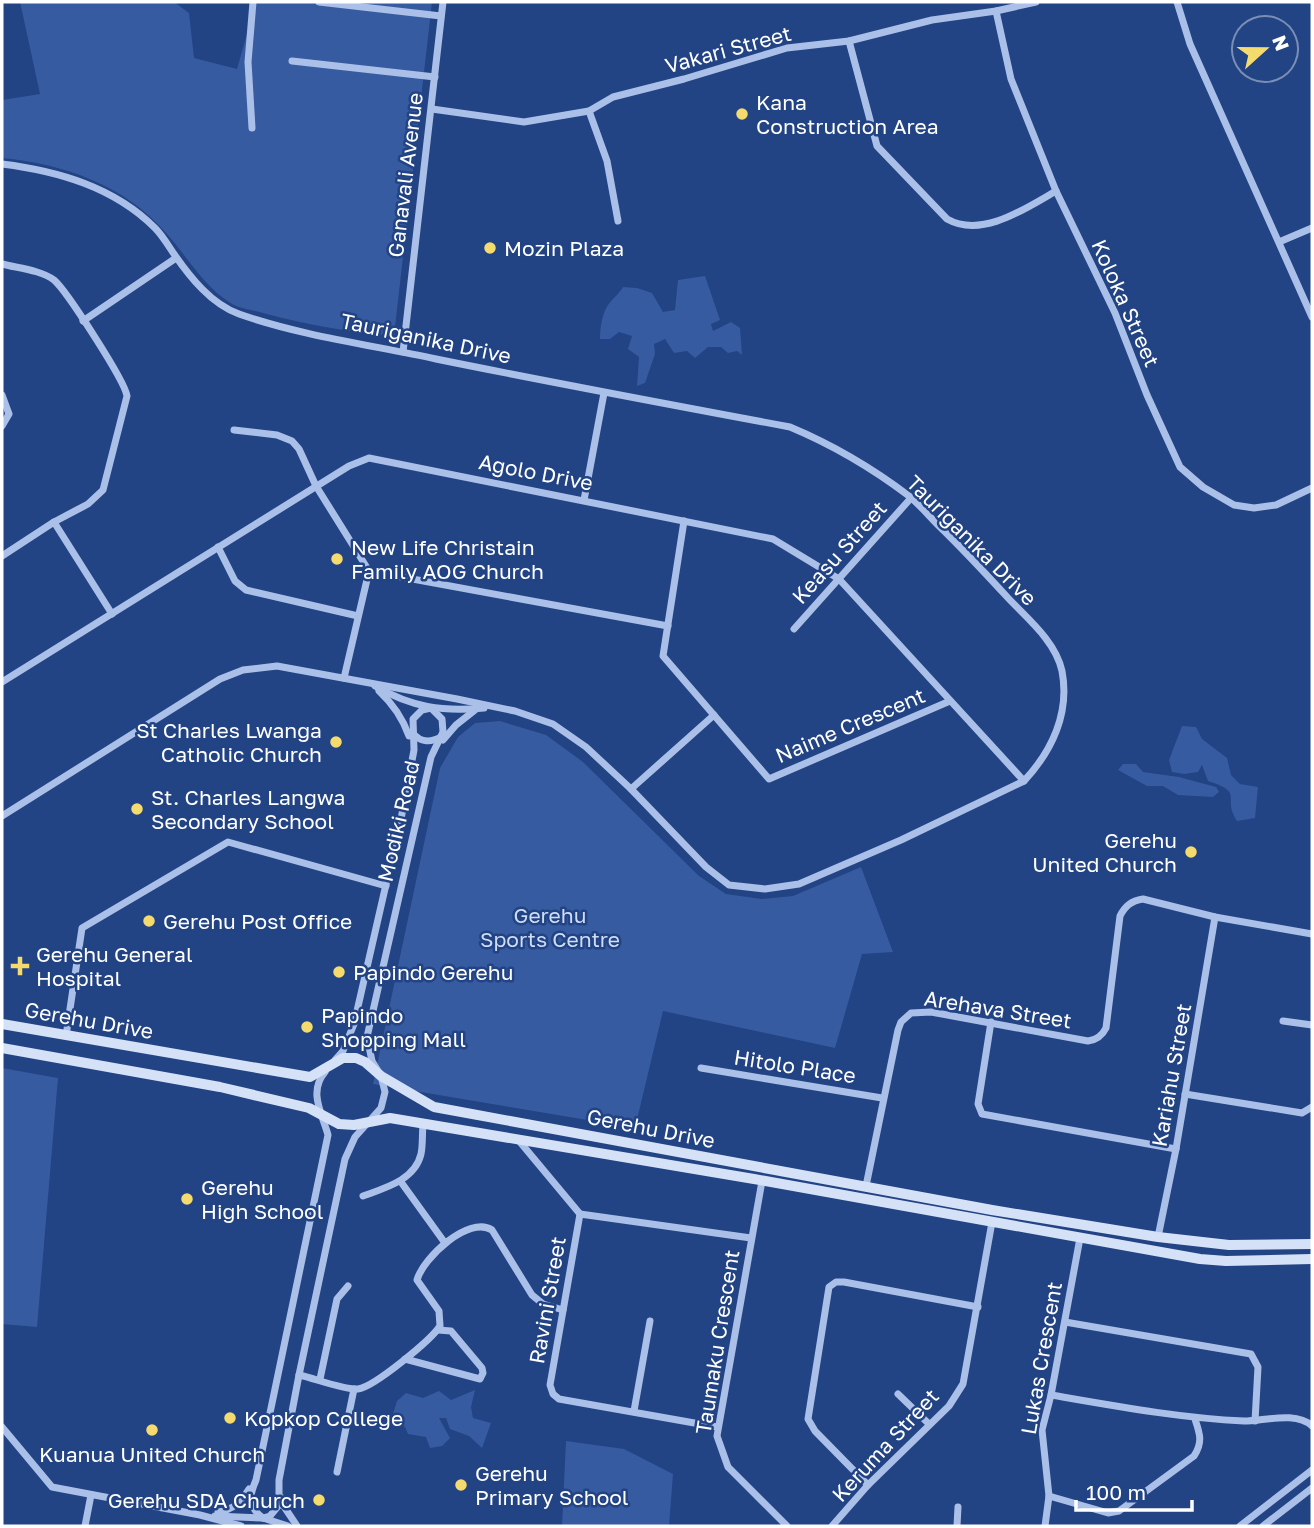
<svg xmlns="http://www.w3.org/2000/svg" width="1314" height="1528" font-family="'Golos Text',sans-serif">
<rect width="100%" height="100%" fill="#224384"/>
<g fill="#365ba1">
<path d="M20 2H174L189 13 194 58 237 69 256 2H432L394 336C350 332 306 325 263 313 253 310 241 309 232 304 203 286 189 259 167 234 125 185 64 164 2 158V100L40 94Z"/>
<path d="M705 276 720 320 711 324 713 331 731 322 740 328 742 355 737 351 728 353 721 347H708L695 358 687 351 674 353 665 339 654 344 655 354 645 383 637 386 639 357 628 349 632 336 619 332 610 339H600C600 328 602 314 608 305 613 298 619 294 623 287L637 288 652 293 663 312 675 310 678 280Z"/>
<path d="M500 721 546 735 583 762 699 876 726 894 762 899 793 896 861 867 893 952 862 954 835 1048 663 1011 635 1128 373 1084 440 768 458 737 475 723Z"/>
<path d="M1182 726 1196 727 1202 739 1227 758 1231 775 1240 784 1258 787 1255 818 1237 821C1221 797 1246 793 1208 781L1202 765 1198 772 1184 774 1172 772 1169 760Z"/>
<path d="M1123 764H1136L1143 772 1179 777 1216 787 1219 792 1213 797 1178 795 1163 786H1147L1118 770Z"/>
<path d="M2 1068 58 1078 37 1327 2 1324Z"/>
<path d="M475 1390 471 1407 473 1418 491 1423 482 1448 469 1436 450 1429 446 1418H439L450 1438 442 1446 430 1448 426 1437 408 1434 405 1427 393 1414 397 1401 406 1393 423 1398 439 1391 451 1400Z"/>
<path d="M566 1441 624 1449 673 1474 669 1526H562Z"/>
</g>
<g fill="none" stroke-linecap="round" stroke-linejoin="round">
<g stroke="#abc0e9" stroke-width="7">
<path d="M319 2 441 16"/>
<path d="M1177 2 1190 44 1312 317"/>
<path d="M996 11 1011 79 1056 191 1115 313 1147 395 1180 467 1203 487 1234 505 1254 508 1276 505 1312 488"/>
<path d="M849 41 877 146 947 219C982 239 1026 208 1056 191"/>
<path d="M292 61 435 77"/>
<path d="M432 109 524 122 589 111 613 97 684 79 787 48 849 41 932 20 996 11 1036 2"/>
<path d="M589 111 607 161 618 221"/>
<path d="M252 128 248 62 253 2"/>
<path d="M2 164C58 171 114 187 155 228 162 235 168 245 174 254 190 277 211 304 239 314 302 336 371 345 436 359 554 383 672 405 790 427 833 445 872 468 909 496 920 505 929 516 939 526 963 549 986 574 1009 599 1028 619 1056 642 1062 671 1070 713 1052 751 1024 781L901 840 799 884 765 889 729 885 706 867 631 789 586 747 553 724 515 711 457 699 277 666 243 670 220 679 2 816"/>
<path d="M1279 242 1312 228"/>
<path d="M2 264C17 268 41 270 54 280 66 290 125 381 127 396L103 490 88 504 54 522 2 556"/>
<path d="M83 321 176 258"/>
<path d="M403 352 443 2"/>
<path d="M2 395 9 414 2 426"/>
<path d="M234 430 277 435 292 441 299 449 316 486 369 571 344 678"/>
<path d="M584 500 604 393"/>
<path d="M684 521 663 656 769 779 950 701"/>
<path d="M54 522 112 614"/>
<path d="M218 547 235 581 246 590 358 616"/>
<path d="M369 571 668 626"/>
<path d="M794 629 911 498"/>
<path d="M2 682 349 466 369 458 773 539 839 579 1024 781"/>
<path d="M375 686C411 707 442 712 484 708"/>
<path d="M379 691C393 704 403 719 409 736"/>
<path d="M412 732C419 742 430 743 441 737"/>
<path d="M443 740 456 725 475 710"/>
<path d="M631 789 714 715"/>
<path d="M1283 1021 1312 1025"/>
<path d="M991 1022 978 1104 982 1114 1176 1149"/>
<path d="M66 1036 82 928 228 842 386 886"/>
<path d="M335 1060 343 1051 354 1024 401 819 414 750 413 719 422 710 431 708"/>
<path d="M701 1068 882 1098"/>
<path d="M1185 1094 1302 1113 1312 1107"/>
<path d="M520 1142 580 1214"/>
<path d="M762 1181 717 1436 728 1467 787 1526"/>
<path d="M401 1182 445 1243"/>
<path d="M866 1186 898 1030 901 1022 911 1013 931 1012 1088 1041C1097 1040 1102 1036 1106 1028L1120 916C1125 906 1131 901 1143 899L1215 917 1312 934"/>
<path d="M363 1196C385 1188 415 1180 421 1154 423 1145 422 1134 423 1125"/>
<path d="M1158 1237 1176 1149 1215 917"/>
<path d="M1065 1322 1251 1354 1258 1367 1255 1421"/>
<path d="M405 1359 480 1379 483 1373 482 1368 451 1331 438 1330"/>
<path d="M299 1375C314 1378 343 1390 358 1389 374 1387 431 1340 440 1326L439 1311 417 1280C423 1258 469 1215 492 1230L532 1295 543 1304 563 1310"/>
<path d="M320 1379 337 1299 348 1286"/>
<path d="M898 1394 929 1424"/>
<path d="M1051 1395C1115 1406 1179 1418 1244 1421 1264 1421 1296 1411 1312 1426"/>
<path d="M634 1411 650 1321"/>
<path d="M2 1427 52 1487 200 1515 241 1526"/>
<path d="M717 1427 559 1399 553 1394 550 1385 580 1214 751 1238"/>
<path d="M337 1472 354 1389"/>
<path d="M868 1485 815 1431 808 1419 829 1287 836 1282H844L978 1307"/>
<path d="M1049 1496 1108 1513 1119 1511 1194 1456C1203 1442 1200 1434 1195 1419"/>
<path d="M282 1498 283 1505 297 1526"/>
<path d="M218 1512C233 1510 241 1502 249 1489"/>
<path d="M215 1516 263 1518 288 1526"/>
<path d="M263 1518 270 1516 279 1505V1480L299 1375 345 1159 355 1137 381 1108 385 1092 381 1076 372 1061 367 1037 431 757 443 732 442 719 431 708"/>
<path d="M263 1518C247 1506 249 1496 256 1480L328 1135C322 1113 308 1092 325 1072"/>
<path d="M85 1526 91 1495"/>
<path d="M832 1526 868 1485 949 1406 963 1384 992 1222"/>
<path d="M957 1526 958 1507"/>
<path d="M1045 1526 1049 1496 1042 1430 1051 1395 1080 1238"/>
<path d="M1240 1526 1312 1470"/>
<path d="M1263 1526 1312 1488"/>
</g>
<g stroke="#d5e1f7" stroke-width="10">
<path d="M2 1024 310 1077 343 1058H356L365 1062 381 1076 434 1107 992 1210 1158 1237 1229 1245 1312 1244"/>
<path d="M2 1048 220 1087 309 1108 339 1124 354 1125 390 1118 754 1179 1200 1259 1226 1261 1312 1259"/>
</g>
</g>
<g fill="#f5db6d" stroke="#224384" stroke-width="2.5">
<circle cx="742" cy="114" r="7"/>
<circle cx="490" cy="248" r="7"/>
<circle cx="337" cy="559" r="7"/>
<circle cx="336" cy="742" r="7"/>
<circle cx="137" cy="809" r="7"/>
<circle cx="1191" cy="852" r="7"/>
<circle cx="149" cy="921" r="7"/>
<path d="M16.5 955.5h7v7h7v7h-7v7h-7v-7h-7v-7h7z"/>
<circle cx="339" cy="972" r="7"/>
<circle cx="307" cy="1027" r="7"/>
<circle cx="187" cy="1199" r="7"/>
<circle cx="230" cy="1418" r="7"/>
<circle cx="152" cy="1430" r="7"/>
<circle cx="461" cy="1485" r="7"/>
<circle cx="319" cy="1500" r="7"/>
</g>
<g text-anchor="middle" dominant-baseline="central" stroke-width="5" stroke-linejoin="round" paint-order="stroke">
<g font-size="21" fill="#fff" stroke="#224384">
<text transform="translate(728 49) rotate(-15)">Vakari Street</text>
<text transform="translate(405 175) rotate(-83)">Ganavali Avenue</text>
<text transform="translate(1126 303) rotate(66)">Koloka Street</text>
<text transform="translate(426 338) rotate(12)">Tauriganika Drive</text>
<text transform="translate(536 472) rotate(11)">Agolo Drive</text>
<text transform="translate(972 540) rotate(45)">Tauriganika Drive</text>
<text transform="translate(839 552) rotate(-48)">Keasu Street</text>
<text transform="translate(850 725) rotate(-23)">Naime Crescent</text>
<text transform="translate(398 821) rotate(-77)">Modiki Road</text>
<text transform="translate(998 1009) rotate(9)">Arehava Street</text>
<text transform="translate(89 1020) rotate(10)">Gerehu Drive</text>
<text transform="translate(795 1066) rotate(9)">Hitolo Place</text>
<text transform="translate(1171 1075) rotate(-80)">Kariahu Street</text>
<text transform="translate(651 1128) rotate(11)">Gerehu Drive</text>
<text transform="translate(547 1300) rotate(-80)">Ravini Street</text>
<text transform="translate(717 1342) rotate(-81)">Taumaku Crescent</text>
<text transform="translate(1041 1358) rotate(-80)">Lukas Crescent</text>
<text transform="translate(885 1445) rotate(-47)">Keruma Street</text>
</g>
<g font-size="21" fill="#fff" stroke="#224384" text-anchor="start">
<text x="756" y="102">Kana<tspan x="756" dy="24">Construction Area</tspan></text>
<text x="504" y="248">Mozin Plaza</text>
<text x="351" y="547">New Life Christain<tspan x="351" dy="24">Family AOG Church</tspan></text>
<text x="322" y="730" text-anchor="end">St Charles Lwanga<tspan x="322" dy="24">Catholic Church</tspan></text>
<text x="151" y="797">St. Charles Langwa<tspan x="151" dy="24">Secondary School</tspan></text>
<text x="1177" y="840" text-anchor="end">Gerehu<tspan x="1177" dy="24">United Church</tspan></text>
<text x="163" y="921">Gerehu Post Office</text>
<text x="36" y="954">Gerehu General<tspan x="36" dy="24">Hospital</tspan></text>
<text x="353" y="972">Papindo Gerehu</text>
<text x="321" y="1015">Papindo<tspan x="321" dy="24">Shopping Mall</tspan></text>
<text x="201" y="1187">Gerehu<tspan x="201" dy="24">High School</tspan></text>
<text x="244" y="1418">Kopkop College</text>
<text x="152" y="1454" text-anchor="middle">Kuanua United Church</text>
<text x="475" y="1473">Gerehu<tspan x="475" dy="24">Primary School</tspan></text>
<text x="305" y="1500" text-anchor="end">Gerehu SDA Church</text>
</g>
<g font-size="21" fill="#cfddf7" stroke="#224384">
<text x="550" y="915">Gerehu<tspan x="550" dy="24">Sports Centre</tspan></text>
</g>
</g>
<rect width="1314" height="1528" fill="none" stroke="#ffffff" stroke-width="7"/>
<g transform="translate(1265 49) rotate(69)"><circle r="33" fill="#224384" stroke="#7a8eb5" stroke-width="2"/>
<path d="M0-5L12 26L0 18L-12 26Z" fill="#f5db6d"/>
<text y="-10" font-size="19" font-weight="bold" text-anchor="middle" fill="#ffffff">N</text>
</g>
<path d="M1076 1500v10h116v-10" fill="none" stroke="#ffffff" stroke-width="3.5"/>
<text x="1086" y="1500" font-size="21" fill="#ffffff" stroke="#224384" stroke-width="5" paint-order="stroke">100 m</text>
</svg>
